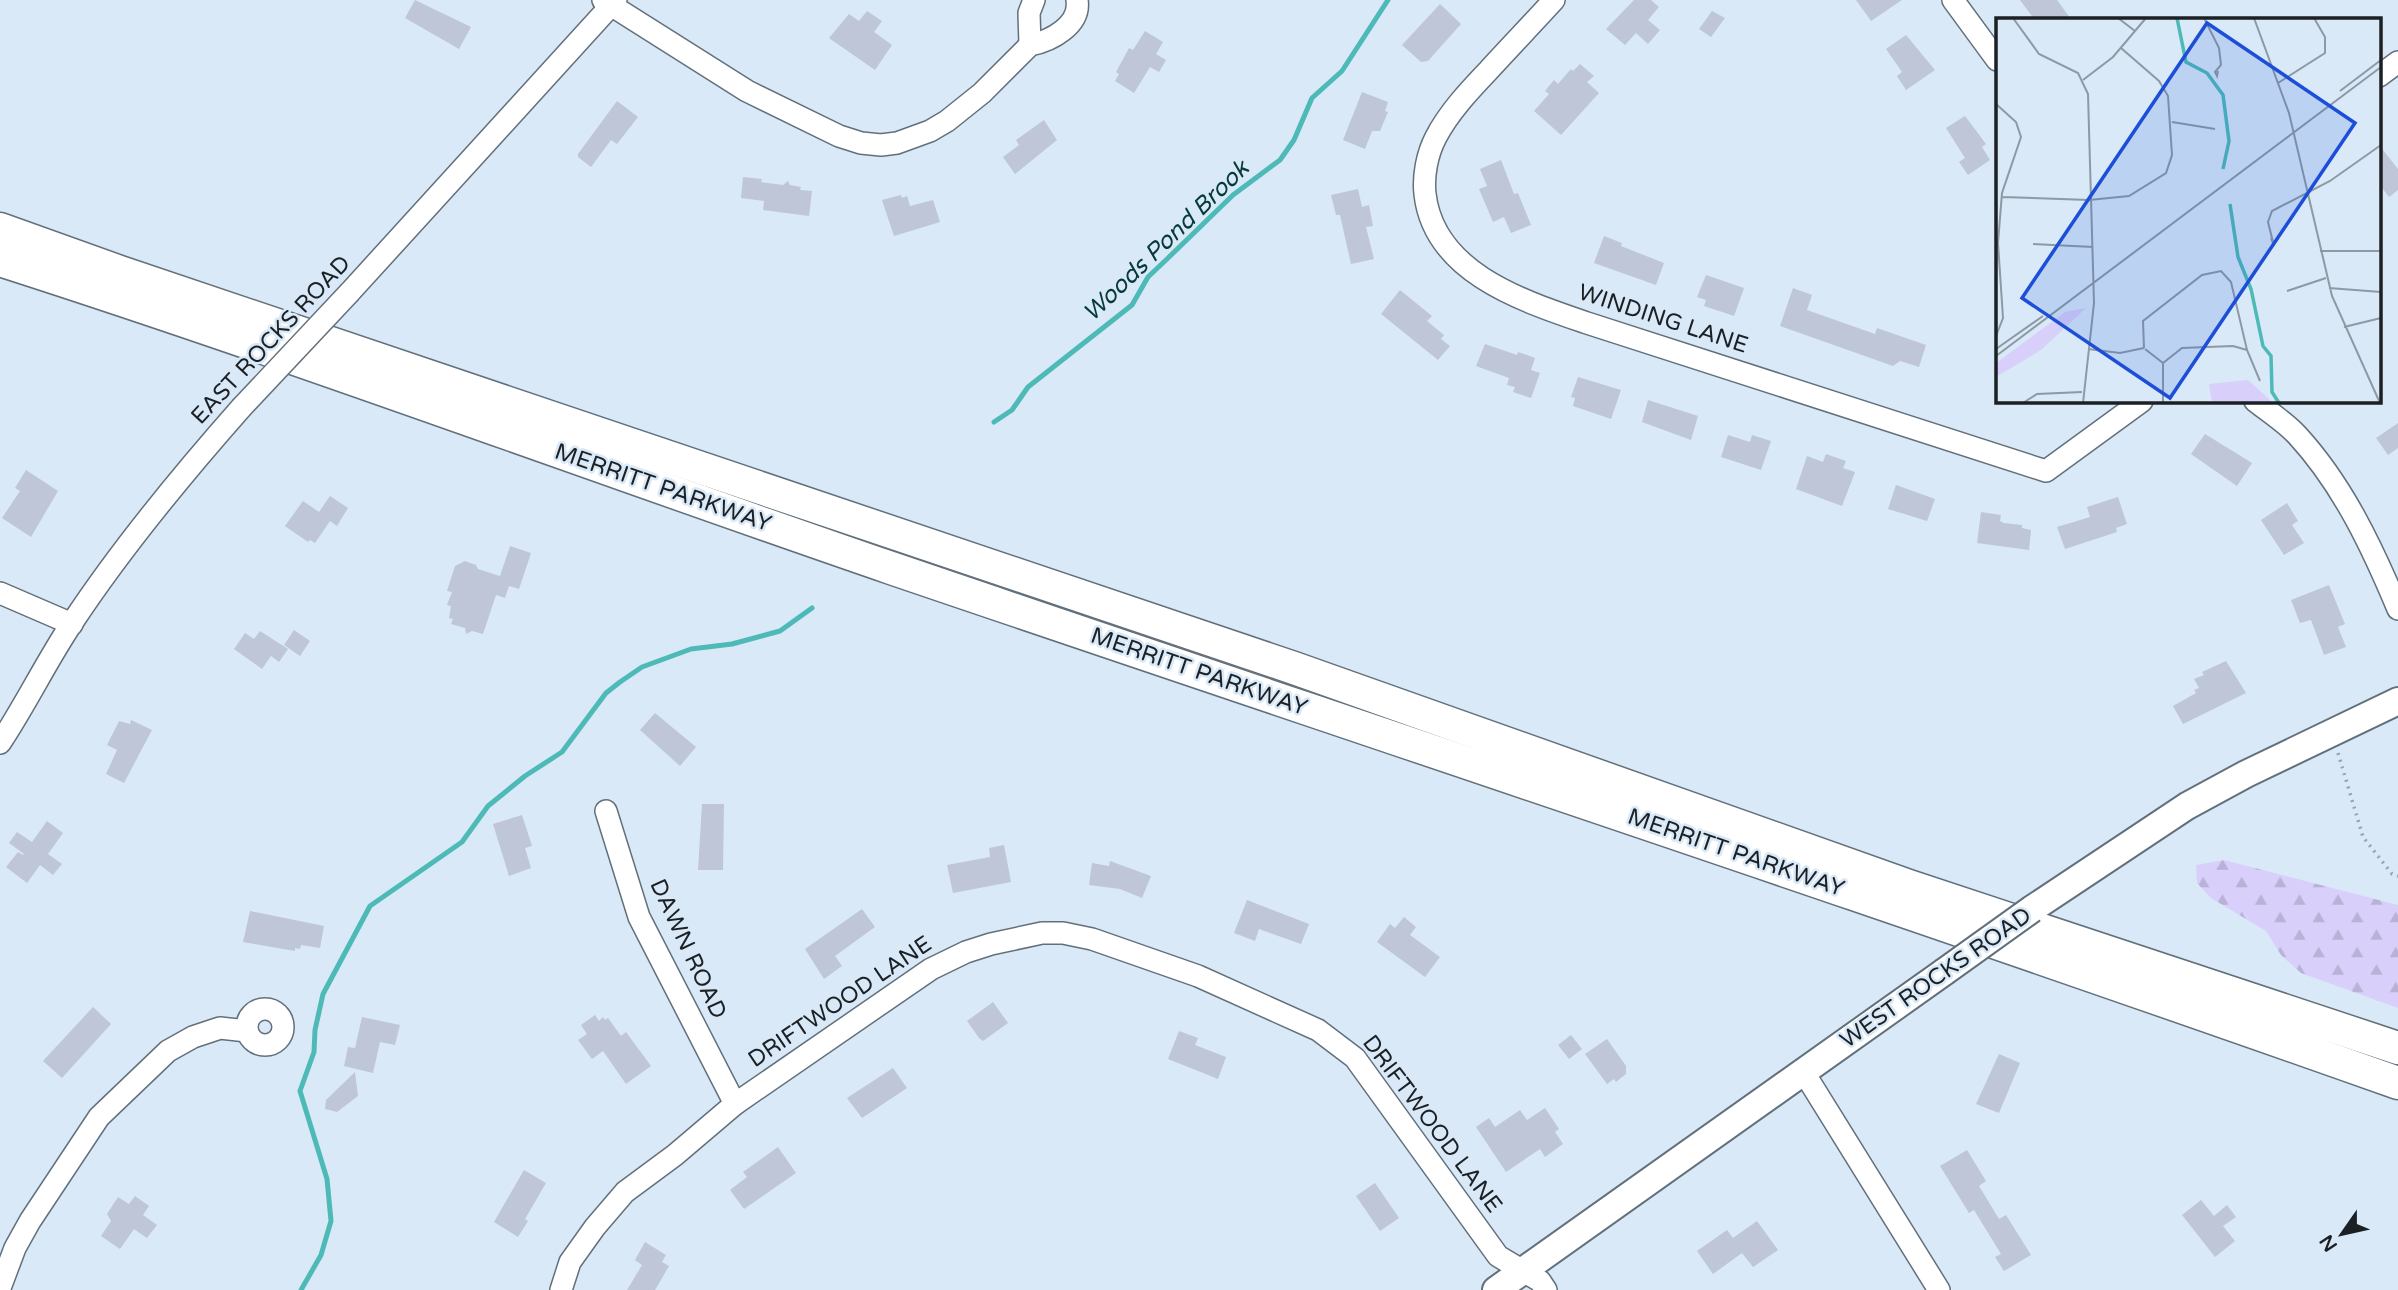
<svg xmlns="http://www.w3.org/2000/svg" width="2398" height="1290" font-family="'Varela Round',sans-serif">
<defs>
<pattern id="forest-firs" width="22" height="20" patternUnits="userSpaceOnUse" patternTransform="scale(1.75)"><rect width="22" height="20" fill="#d8cffa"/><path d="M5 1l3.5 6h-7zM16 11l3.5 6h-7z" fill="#b9b1d6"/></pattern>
</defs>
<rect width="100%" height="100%" fill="#d9e9f7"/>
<path fill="url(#forest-firs)" d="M2224 860 2398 905V1008L2301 973 2281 955 2266 931 2211 898 2197 883 2196 865Z"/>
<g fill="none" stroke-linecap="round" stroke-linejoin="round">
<g stroke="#4dbab7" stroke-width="5">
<path d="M994 422 1012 410 1028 387 1132 305 1148 277 1167 259 1233 195 1280 160 1294 140 1312 98 1342 71 1388 0"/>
<path d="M301 1290 321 1255 331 1221 327 1179 300 1091 314 1052 315 1030 323 994 370 906 462 842 488 806 525 776 562 752 606 693 620 682 642 667 691 649 732 644 780 631 812 608"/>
</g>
</g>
<g fill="#bfc6d7">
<path d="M415 0 471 27 459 49 405 18Z"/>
<path d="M1634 0H1651L1659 7 1648 20 1660 30 1648 44 1636 33 1625 45 1606 29Z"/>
<path d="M1856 0H1902L1871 21Z"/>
<path d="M2020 0H2057L2071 19H2034Z"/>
<path d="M1440 4 1461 24 1428 61 1421 62 1402 45Z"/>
<path d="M867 11 882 21 874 32 892 45 875 70 829 38 849 14 859 21Z"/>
<path d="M1712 11 1725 18 1711 37 1699 29Z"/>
<path d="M1145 31 1163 42 1156 54 1166 60 1159 72 1150 67 1134 93 1115 81 1119 74 1116 72 1129 48 1133 50Z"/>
<path d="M1906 35 1935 70 1906 90 1897 76 1902 72 1886 49Z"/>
<path d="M1580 64 1594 76 1587 82 1599 93 1561 135 1534 111 1549 94 1545 91 1554 80 1558 84 1571 69 1573 71Z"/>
<path d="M1362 92 1388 102 1385 111 1388 112 1380 131H1372L1365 149 1343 140Z"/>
<path d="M617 101 638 117 617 144 611 140 591 167 578 157V154Z"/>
<path d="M1965 116 1986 144 1982 147 1990 160 1968 175 1959 162 1965 158 1946 128Z"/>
<path d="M1044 120 1057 140 1015 174 1003 157 1019 145 1016 140Z"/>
<path d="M2379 145 2398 169V190L2389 197 2379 184Z"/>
<path d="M1501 160 1514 194 1518 193 1531 225 1511 233 1504 217 1493 222 1479 189 1487 186 1480 169Z"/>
<path d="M743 177 762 179 761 182 783 185 788 181 790 185 801 187 800 190 812 191 809 216 763 210 764 201 741 198Z"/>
<path d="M1358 189 1362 207 1369 205 1373 226 1366 227 1374 259 1351 264 1340 215H1336L1331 195Z"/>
<path d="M901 195 902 198 907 196 910 206 933 200 940 222 894 236 882 200Z"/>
<path d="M1604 236 1622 243 1621 246 1664 263 1656 285 1594 263Z"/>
<path d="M1706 275 1744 288 1734 316 1704 306 1706 300 1697 297Z"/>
<path d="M1793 288 1812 295 1807 310 1875 334 1877 328 1926 345 1919 367 1900 361 1893 366 1780 326Z"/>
<path d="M1400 290 1432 316 1427 321 1444 335 1441 339 1450 346 1438 360 1381 314Z"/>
<path d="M1485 344 1517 355 1518 352 1535 358 1531 370 1540 373 1531 398 1513 392 1515 387 1507 385 1509 378 1476 366Z"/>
<path d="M1578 377 1621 390 1611 419 1573 406 1575 398 1571 397Z"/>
<path d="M1648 400 1698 416 1691 440 1642 422Z"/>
<path d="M2398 423V448L2388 455 2376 438Z"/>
<path d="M2205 434 2252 463 2237 486 2191 454Z"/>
<path d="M1728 435 1750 442 1752 435 1771 441 1761 470 1721 457Z"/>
<path d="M1826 454 1846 461 1843 468 1855 472 1842 506 1796 489 1807 456 1823 462Z"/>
<path d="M26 470 58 491 31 537 2 518 20 491 15 488Z"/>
<path d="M1896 485 1935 499 1927 521 1888 509Z"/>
<path d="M330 496 348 508 337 526 330 521 315 543 310 540 308 542 285 526 303 501 319 512Z"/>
<path d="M2118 497 2127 524 2116 528 2117 532 2065 549 2057 527 2090 517 2087 507Z"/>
<path d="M2287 503 2298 521 2292 525 2304 543 2284 555 2261 520Z"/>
<path d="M1981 512 2001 515 2000 521 2004 523 2022 525V528L2031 530 2029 550 1977 543Z"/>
<path d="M510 546 531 553 519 589 509 586 505 598 496 595 483 634 472 631 466 634 465 628 451 624 453 619 449 618 451 606 447 605 452 592 447 591 455 566 465 561 476 565 478 569 500 576Z"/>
<path d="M2329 585 2345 624 2338 627 2346 647 2324 655 2311 620 2300 623 2291 600Z"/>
<path d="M294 630 310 641 300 656 284 645Z"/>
<path d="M260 631 288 649 279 662 271 656 262 669 234 649 245 633 254 639Z"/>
<path d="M2226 661 2246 693 2183 724 2173 706 2196 693 2194 690 2199 688 2194 679 2204 675 2202 672Z"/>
<path d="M655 713 696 747 680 766 640 730Z"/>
<path d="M131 720 152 730 124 783 106 774 117 750 107 745 119 721 130 724Z"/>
<path d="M702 804H724L723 870H698Z"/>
<path d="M522 815 532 846 525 848 531 868 509 876 493 824Z"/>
<path d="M47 821 63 833 48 854 62 864 53 875 40 865 27 883 6 867 18 852 23 855 24 854 9 843 17 832 32 842Z"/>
<path d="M1004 845 1011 882 953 893 947 865 990 857 989 848Z"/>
<path d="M1110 861 1151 876 1142 898 1120 889 1089 885 1092 863 1109 866Z"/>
<path d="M1247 900 1309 924 1301 944 1259 929 1255 941 1234 933Z"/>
<path d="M862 909 875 927 835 956 842 966 824 979 805 949Z"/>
<path d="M250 911 324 926 320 948 301 945 300 949 295 948V951L243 942Z"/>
<path d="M1404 917 1416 927 1410 935 1440 957 1425 977 1377 942 1390 924 1395 928Z"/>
<path d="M993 1002 1008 1023 983 1041 979 1038 967 1021Z"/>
<path d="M93 1007 111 1024 62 1078 43 1061Z"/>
<path d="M595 1015 599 1021 603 1017 605 1020 608 1018 621 1036 626 1032 651 1066 626 1084 603 1051 592 1059 578 1040 587 1034 581 1025Z"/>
<path d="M362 1017 400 1025 395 1045 380 1042 373 1073 344 1066 348 1047 355 1048Z"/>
<path d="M1179 1031 1198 1038 1195 1045 1226 1057 1218 1079 1168 1059Z"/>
<path d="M1571 1035 1582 1049 1569 1059 1558 1045Z"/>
<path d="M1607 1039 1626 1066V1074L1616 1082 1614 1079 1607 1084 1585 1054Z"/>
<path d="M1999 1054 2020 1063 1999 1113 1976 1104Z"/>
<path d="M893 1068 907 1088 862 1118 847 1098Z"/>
<path d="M355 1072 358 1096 337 1112 325 1109 326 1100Z"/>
<path d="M1545 1108 1559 1129 1555 1132 1563 1144 1545 1157 1540 1149 1506 1172 1476 1127 1489 1118 1495 1127 1520 1110 1527 1120Z"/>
<path d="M778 1147 796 1173 744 1209 730 1190 747 1177 743 1172Z"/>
<path d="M1967 1150 1986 1181 1979 1186 1999 1219 2006 1215 2031 1255 2004 1271 1995 1257 2001 1254 1974 1210 1969 1213 1940 1166Z"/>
<path d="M524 1170 546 1183 525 1219 528 1221 518 1237 494 1222Z"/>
<path d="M1375 1183 1399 1218 1380 1231 1356 1196Z"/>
<path d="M135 1196 149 1206 143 1215 157 1225 147 1238 134 1229 120 1249 101 1236 111 1221 107 1214 118 1197 129 1204Z"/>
<path d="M2201 1200 2214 1216 2227 1205 2236 1217 2223 1226 2235 1241 2215 1257 2182 1215Z"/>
<path d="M1757 1221 1778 1250 1753 1267 1742 1253 1713 1274 1697 1251 1727 1230 1733 1238Z"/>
<path d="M645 1242 666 1255 662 1262 669 1266 655 1290H627L642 1265 635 1260Z"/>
</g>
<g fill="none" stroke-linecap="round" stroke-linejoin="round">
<g stroke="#62707c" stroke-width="24">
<g id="minor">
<path d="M603 0 747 91 839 136 861 143 881 145 897 143 930 131 947 121 982 93 1030 45C1051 41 1081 25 1077 0"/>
<path d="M1554 0C1532 24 1510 47 1488 71 1469 91 1449 112 1436 137 1427 154 1423 176 1425 194 1434 273 1523 301 1587 323L2046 471 2142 401"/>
<path d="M1953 0 1997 60"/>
<path d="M1030 45 1029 13 1034 0"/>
<path d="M2379 76 2398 62"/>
<path d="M350 292 616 0"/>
<path d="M2255 401C2269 412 2285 422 2297 435 2343 485 2372 547 2398 609"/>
<path d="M0 593 72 624"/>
<path d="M0 743C26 704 46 662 72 623 122 547 181 476 241 408"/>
<path d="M606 811 639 917 735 1104"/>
<circle cx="265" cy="1027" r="18"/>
<path d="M1803 1071 1939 1290"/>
<path d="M0 1288 15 1248 30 1221 99 1117 168 1051 193 1037 220 1028 247 1031"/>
<path d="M561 1290 570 1262 595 1227 625 1192 675 1155 735 1104 931 969 966 952 991 944 1042 933H1063L1092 939 1198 976 1318 1030 1355 1058 1498 1256 1540 1281 1546 1290"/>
</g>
</g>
<g stroke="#62707c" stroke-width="30">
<g id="major">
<path d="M2032 909 2187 806 2246 774 2398 701"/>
<path d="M1496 1290 1944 972"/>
</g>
</g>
<g stroke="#62707c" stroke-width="35">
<g id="highway">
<path d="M0 229 120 272 1294 668 1909 886 2398 1048"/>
<path d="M0 260C299 356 594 466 891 568 1394 739 1898 906 2398 1083"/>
</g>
</g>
<path stroke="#98a4af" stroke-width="3.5" stroke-dasharray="2 5" stroke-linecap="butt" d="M2338 753 2363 837 2392 874 2398 876"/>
<use href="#minor" stroke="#fff" stroke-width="21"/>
<use href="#major" stroke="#fff" stroke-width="26"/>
<use href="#highway" stroke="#fff" stroke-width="32"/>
<g stroke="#62707c" stroke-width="24" stroke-linecap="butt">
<path id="minor-bridge" d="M241 408 350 292"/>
</g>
<g stroke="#62707c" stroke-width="30" stroke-linecap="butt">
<path id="major-bridge" d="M1944 972 2032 909"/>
</g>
<use href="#minor-bridge" stroke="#fff" stroke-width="21"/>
<use href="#major-bridge" stroke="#fff" stroke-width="26"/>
</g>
<g text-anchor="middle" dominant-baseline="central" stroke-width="5" stroke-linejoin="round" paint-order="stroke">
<g font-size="23" fill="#1b2025" stroke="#d9e9f7">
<text transform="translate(1663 319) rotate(18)">WINDING LANE</text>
<text transform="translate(271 340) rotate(-47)">EAST ROCKS ROAD</text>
<text transform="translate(663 488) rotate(19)">MERRITT PARKWAY</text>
<text transform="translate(1199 672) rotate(19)">MERRITT PARKWAY</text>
<text transform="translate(1736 853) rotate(19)">MERRITT PARKWAY</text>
<text transform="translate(688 949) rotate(65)">DAWN ROAD</text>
<text transform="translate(1936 978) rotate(-35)">WEST ROCKS ROAD</text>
<text transform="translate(840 1002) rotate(-34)">DRIFTWOOD LANE</text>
<text transform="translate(1432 1124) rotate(53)">DRIFTWOOD LANE</text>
</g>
<g font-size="24" font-style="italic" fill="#053a39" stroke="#d9e9f7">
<text transform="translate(1166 241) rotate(-44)">Woods Pond Brook</text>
</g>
</g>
<g transform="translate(1996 18)">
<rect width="385" height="385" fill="#d9e9f7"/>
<path d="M90 290 45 332 0 359V345L69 294Z" fill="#d8cffa"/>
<path d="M252 362 277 385H216L213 366Z" fill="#d8cffa"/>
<path fill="none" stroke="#4dbab7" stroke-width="3.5" d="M181 0 190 44 211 55 227 77 233 123 227 151M234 186 242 239 255 271 267 328 275 338 276 374 283 385"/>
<path fill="none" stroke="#8d99a3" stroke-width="2" d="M17 0 43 36 82 55 92 76 98 285 87 385M122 0 139 13M208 0 223 30 225 47 219 54 221 58 222 53M258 0 293 95 336 278 384 385M87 62 117 39 150 0M282 65 329 35V19L318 0M344 73 385 42M0 86 20 104 25 119 6 175 2 225 7 300 0 318M176 104 219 111M6 179 93 182 133 178 170 155 176 137 172 78 163 63 125 30M275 220 278 228 272 204 276 193 334 163 385 127M37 226 97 229M324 233H385M333 270 385 274M291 273 330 260M348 309 385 300M148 330 147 303 206 257 225 253 235 264 251 332 264 363M0 331 47 298M92 331 124 335 148 330M149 331 167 345 186 330 237 328 251 332M0 338 385 49M27 385 41 376 86 374M167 385V345"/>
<path fill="#1d4ed8" fill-opacity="0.15" stroke="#1d4ed8" stroke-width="3.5" d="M211 5 359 105 174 380 26 280Z"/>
<rect width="385" height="385" fill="none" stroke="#1b2025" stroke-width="3.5"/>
</g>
<g transform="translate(2342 1234) rotate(236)" stroke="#d9e9f7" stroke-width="5" paint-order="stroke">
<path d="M0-5L12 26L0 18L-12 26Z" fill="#1b2025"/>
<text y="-10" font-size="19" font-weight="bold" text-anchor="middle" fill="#1b2025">N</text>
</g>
</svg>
